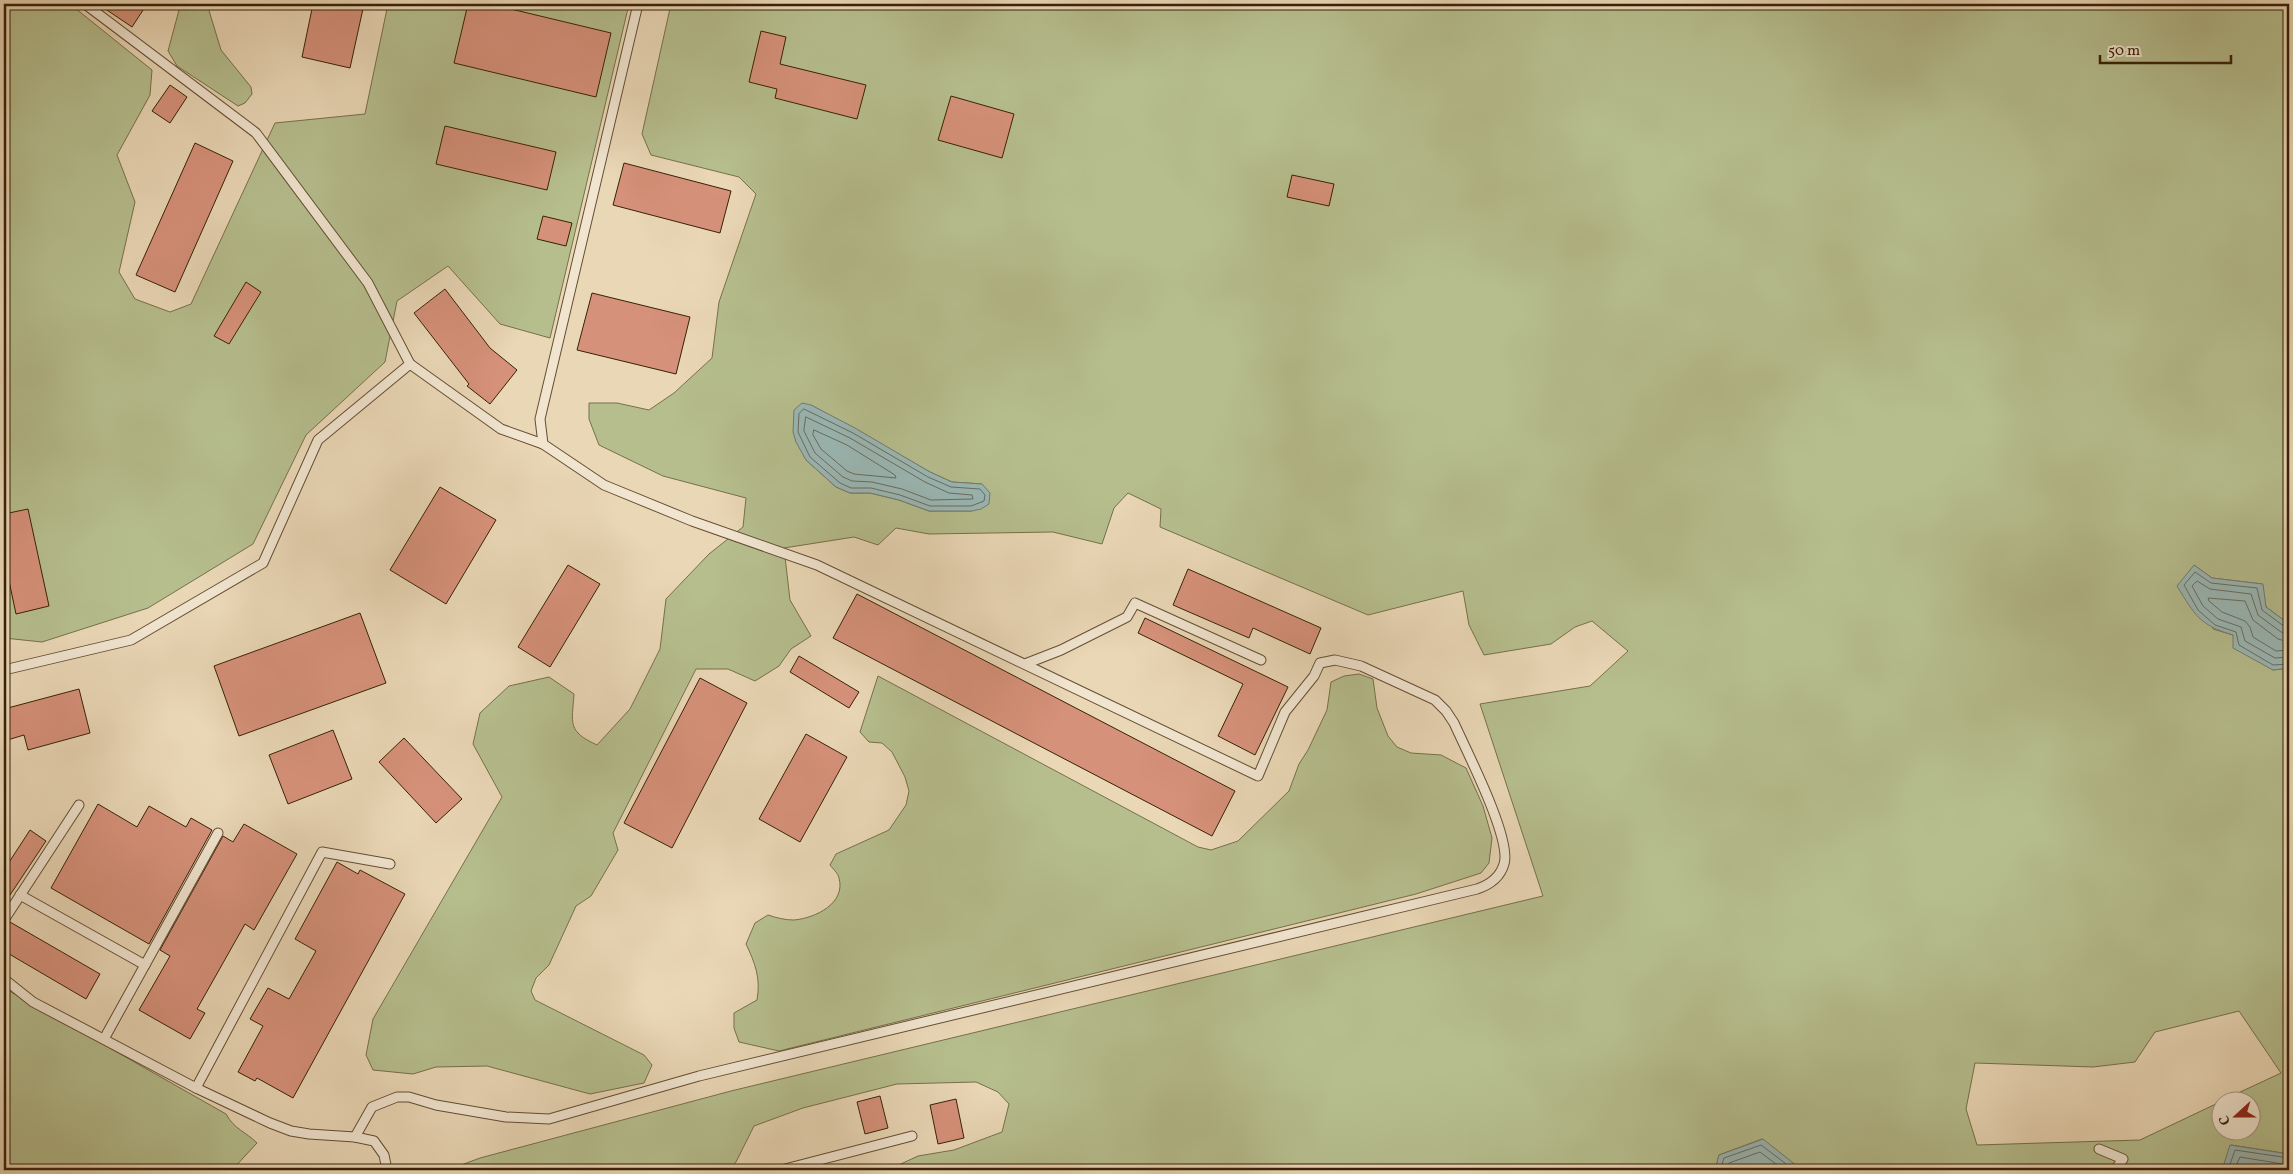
<svg xmlns="http://www.w3.org/2000/svg" width="2293" height="1174" font-family="Vollkorn,serif">
<rect width="100%" height="100%" fill="#ead7b6"/>
<filter id="stains"><feTurbulence type="fractalNoise" baseFrequency=".004" numOctaves="4"/><feColorMatrix values="0 0 0 0 .2 0 0 0 0 .09 0 0 0 0 .02 0 0 0 .5 -.17"/></filter>
<radialGradient id="worn" r=".72"><stop offset=".6" stop-color="#630" stop-opacity="0"/><stop offset="1" stop-color="#630" stop-opacity=".3"/></radialGradient>
<g fill="#b6be8e" stroke="#76704a" fill-rule="evenodd">
<path d="M4 4H70L152 70 150 95 117 155 135 202 119 272 135 299 170 312 191 304 275 123 365 114 388 4H629L550 338 500 324 448 266 397 301 385 362 306 435 253 544 148 608 42 642 4 638Z"/>
<path d="M177 4H207L221 50 251 87 252 94 245 103 238 106 177 66 168 51 179 10Z"/>
<path d="M671 4H2289V624L2266 607 2262 584 2212 578 2194 565 2213 629 2233 635 2273 670 2289 668V1154L2231 1145 2222 1170H1802L1762 1139 1719 1155 1715 1170H888L918 1156 954 1150 1002 1132 1009 1104 998 1092 976 1082 897 1084 803 1108 754 1126 736 1162 729 1170H448L480 1158 731 1091 1543 896 1480 704 1590 686 1628 651 1592 621 1575 627 1551 644 1484 655 1469 625 1463 591 1368 615 1160 527 1161 509 1128 493 1114 508 1102 544 1053 532 929 534 896 528 878 545 854 537 784 548 790 600 811 636 791 649 779 666 755 681 728 669H696L613 833 618 850 591 896 576 906 549 965 536 978 531 991 535 1000 644 1055 652 1065 644 1083 590 1094 487 1066 436 1067 413 1074 373 1070 366 1055 373 1019 502 797 473 744 480 713 509 686 549 677 574 694C572 724 567 731 597 745L630 709 660 649 666 599 709 554 743 527 746 498 663 476 599 445 589 419V403H617L649 410 674 393 712 358 719 302 756 194 739 177 651 155 642 134ZM811 405 930 472 952 482 982 484 972 511H929L899 500 870 493H850L836 487 806 460ZM2239 1011 2281 1073 2221 1101 2250 1102V1132H2220V1102L2140 1140 1977 1145 1966 1109 1975 1063 2093 1067 2135 1062 2155 1032Z"/>
<path d="M1359 674 1373 679 1377 708 1388 736 1397 747 1411 753 1441 755 1466 768 1483 806 1492 838 1489 863 1481 873 1416 894 779 1051 739 1042 734 1028V1013L757 1000C761 978 755 963 746 944L755 923 768 915C777 918 785 920 794 920 816 918 846 903 839 878 838 873 833 869 830 865L836 854 889 830 906 805 909 791 905 777 892 752 882 743 869 742 860 732 878 676 1198 847 1211 850 1238 841 1289 791 1299 764 1308 750 1327 710 1331 682 1344 676Z"/>
<path d="M4 988 226 1114C235 1130 245 1131 257 1143L232 1170H4Z"/>
</g>
<g fill="#9ab8b6" stroke="#727c70">
<path d="M802 403 811 405 855 428 930 472 952 482 982 484 990 493 989 504 981 509 972 511H929L899 500 870 493H850L836 487 806 460 796 442 793 432 794 410Z"/>
<path d="M2194 565 2212 578 2263 584 2266 607 2289 624V668L2273 670 2233 648V635C2199 625 2195 615 2177 586Z"/>
<path d="M1763 1139 1802 1170H1715L1719 1155Z"/>
<path d="M2230 1145 2289 1154V1170H2222Z"/>
</g>
<g fill="none" stroke-linecap="round" stroke-linejoin="round">
<g stroke="#686c5e" stroke-width="1">
<path d="M804 409 853 433 928 477 951 487 980 489 985 495 984 501 971 506H930L900 495 871 488H851L840 483 810 457 798 432 799 414Z"/>
<path d="M806 417 850 438 925 482 949 493 972 495 973 499 931 500 902 489 872 482 852 481 843 477 815 453 804 431Z"/>
<path d="M814 430 847 445 895 475 896 478 854 474 847 471 821 449 813 435Z"/>
<path d="M2289 628 2285 627 2262 610 2257 588 2211 583 2195 572 2184 585 2198 610 2215 625 2236 632 2239 645 2273 665 2289 664"/>
<path d="M2289 634 2281 632 2258 615 2251 594 2210 589 2197 581 2192 586 2203 606 2218 619 2241 627 2245 641 2275 658 2289 657"/>
<path d="M2289 642 2278 639 2253 620 2245 601 2208 598 2209 601 2222 612 2245 621 2250 627 2253 637 2276 651 2289 650"/>
<path d="M1720 1170 1724 1158 1761 1145 1794 1170"/>
<path d="M1726 1170 1729 1163 1760 1152 1784 1170"/>
<path d="M2228 1170 2235 1150 2289 1158"/>
<path d="M2234 1170 2240 1157 2289 1165"/>
</g>
</g>
<g fill="#d6917a" stroke="#372107">
<path d="M98 4H147L132 27Z"/>
<path d="M313 4H364L350 68 302 57Z"/>
<path d="M468 4H490L611 33 596 97 454 63Z"/>
<path d="M761 31 786 37 780 64 866 85 857 119 775 98 777 89 749 82Z"/>
<path d="M170 85 187 97 170 123 152 111Z"/>
<path d="M951 96 1014 114 1002 158 938 140Z"/>
<path d="M445 126 556 152 547 190 436 164Z"/>
<path d="M195 143 233 161 175 292 136 275Z"/>
<path d="M624 163 731 191 720 233 613 205Z"/>
<path d="M1292 175 1334 184 1329 206 1287 197Z"/>
<path d="M543 216 572 223 566 246 537 239Z"/>
<path d="M246 282 261 292 229 344 214 336Z"/>
<path d="M445 289 490 348 517 370 490 404 467 386 469 384 414 313Z"/>
<path d="M592 293 690 317 676 374 577 350Z"/>
<path d="M440 487 496 520 446 604 390 570Z"/>
<path d="M28 509 49 606 16 614 4 557V514Z"/>
<path d="M568 565 600 584 550 667 518 647Z"/>
<path d="M1188 569 1321 628 1310 654 1253 628 1249 638 1173 605Z"/>
<path d="M857 594 1235 791 1212 836 833 638Z"/>
<path d="M360 613 386 683 239 736 214 666Z"/>
<path d="M1145 618 1288 687 1255 755 1218 736 1243 684 1138 633Z"/>
<path d="M799 656 859 692 849 708 790 672Z"/>
<path d="M700 678 747 703 672 848 624 823Z"/>
<path d="M79 689 90 733 28 750 24 735 4 741V709Z"/>
<path d="M333 730 352 779 288 804 269 755Z"/>
<path d="M806 734 847 757 800 842 759 819Z"/>
<path d="M404 738 462 799 436 823 379 762Z"/>
<path d="M98 804 137 827 149 806 186 827 191 818 212 830 149 944 51 888Z"/>
<path d="M244 824 297 854 254 930 245 924 197 1009 205 1013 190 1039 139 1010 170 956 160 950 223 836 233 842Z"/>
<path d="M30 830 46 841 4 904V870Z"/>
<path d="M337 862 358 874 360 870 405 894 293 1098 257 1078 255 1081 238 1072 263 1026 250 1019 268 988 289 999 316 951 295 939Z"/>
<path d="M10 922 100 974 86 999 4 951V926Z"/>
<path d="M880 1096 888 1128 865 1134 857 1102Z"/>
<path d="M956 1099 964 1138 938 1144 930 1105Z"/>
</g>
<g fill="none" stroke-linecap="round" stroke-linejoin="round">
<g stroke="#644e33" stroke-width="11">
<g id="lane">
<path d="M85 4 256 133 368 283 410 364"/>
<path d="M1025 664 1061 650 1127 617 1135 603 1261 660"/>
<path d="M4 670 131 640 263 563 318 440 410 364 501 429 543 444"/>
<path d="M20 895 145 965"/>
<path d="M4 920 79 805"/>
<path d="M4 979 33 1002 196 1088 270 1123 291 1131 309 1134 355 1137 374 1141 384 1155 387 1170"/>
<path d="M104 1039 218 833"/>
<path d="M196 1088 322 852 390 864"/>
<path d="M355 1137 372 1107 397 1097H409L436 1105 506 1117 549 1119 699 1076 1477 889C1489 885 1500 878 1504 864 1512 839 1466 750 1454 723L1446 711 1435 700 1361 666 1335 660 1320 663 1314 676 1285 712 1258 776 817 565 692 521 604 485 543 444 540 419 638 4"/>
<path d="M2099 1149 2123 1159 2115 1170"/>
<path d="M781 1170 912 1136"/>
</g>
</g>
<use href="#lane" stroke="#f1e5d0" stroke-width="9"/>
</g>
<rect width="2293" height="1174" fill="none" stroke="#ead7b6" stroke-width="20"/>
<rect x="5" y="5" width="2283" height="1164" fill="none" stroke="#372107" stroke-width="2.5"/>
<rect x="10" y="10" width="2273" height="1154" fill="none" stroke="#372107"/>
<g transform="translate(2236 1116) rotate(249)"><circle r="24" fill="#f1e5d0" stroke="#a79780"/>
<path d="M0-4L9 19L0 12L-9 19Z" fill="#8f2418"/>
<text y="-8" font-size="14" font-weight="bold" text-anchor="middle" fill="#372107">С</text>
</g>
<path d="M2100 55v8h131v-8" fill="none" stroke="#372107" stroke-width="2.5"/>
<text x="2108" y="55" font-size="15" fill="#372107" stroke="#f1e5d0" stroke-width="4" paint-order="stroke">50 m</text>
<rect width="100%" height="100%" filter="url(#stains)"/>
<rect width="100%" height="100%" fill="url(#worn)"/>
</svg>
